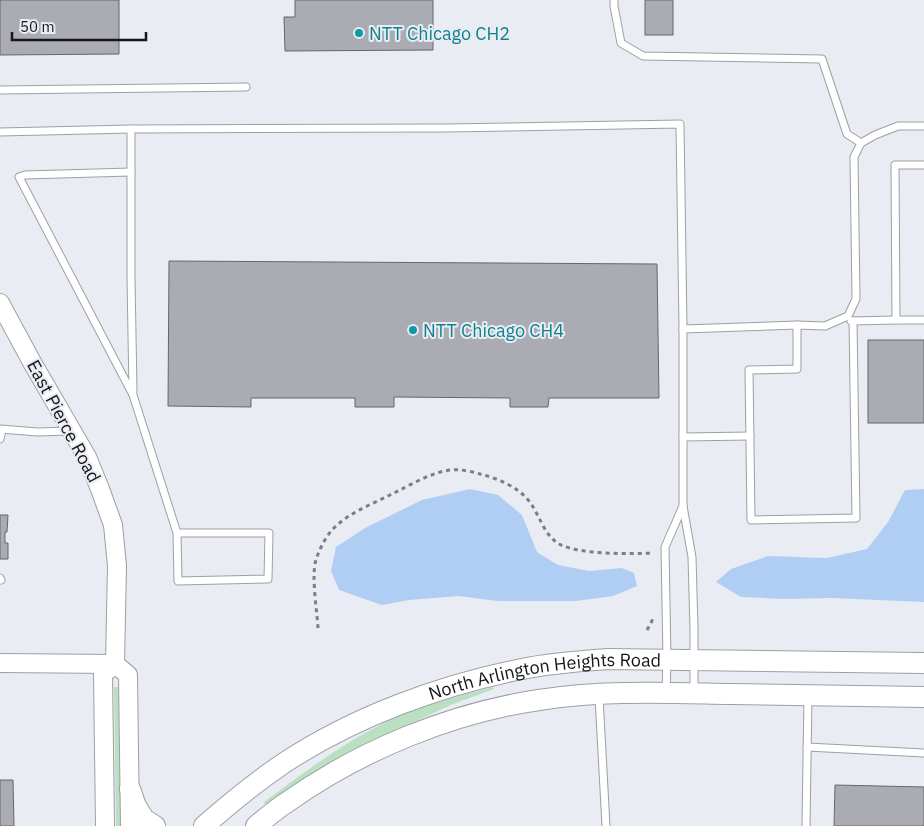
<svg xmlns="http://www.w3.org/2000/svg" width="924" height="826" font-family="'IBM Plex Sans',sans-serif">
<rect width="100%" height="100%" fill="#eaecf3"/>
<g fill="#badfc1">
<path d="M114 687H122L123 826H116Z"/>
<path d="M493 687 494 689 453 704 358 748 310 775 266 805 264 802C301 775 337 747 378 726 414 707 454 697 493 687Z"/>
</g>
<g fill="#b0cef3">
<path d="M470 489 498 495 522 515 537 552 558 565 589 571 622 568 634 573 637 586 613 596 576 601H497L459 596 409 600 382 605 339 590 331 571 336 547 365 528 422 500Z"/>
<path d="M924 489V602L832 598 783 599 741 597 716 582 731 569 768 556 827 558 867 549 888 522 905 490Z"/>
</g>
<g fill="#abacb3" stroke="#65676d">
<path d="M0 0H119V54L0 55Z"/>
<path d="M295 0H433V50L285 51 284 17H295Z"/>
<rect x="645" y="0" width="28" height="35"/>
<path d="M169 261 657 264 659 398H549L548 407H510V398L394 397V407H355V398H251V407L168 406Z"/>
<rect x="868" y="340" width="56" height="83"/>
<path d="M0 515H8L7 532H5V543H8V559H0Z"/>
<path d="M0 780H13L14 826H0Z"/>
<path d="M835 785 924 787V826H834Z"/>
</g>
<g fill="none" stroke-linecap="round" stroke-linejoin="round">
<g stroke="#9e9fa6" stroke-width="9">
<g id="service">
<path d="M614 0V6L621 43 643 56 822 59 847 134 861 143"/>
<path d="M0 90 246 87"/>
<path d="M131 129V278L133 392"/>
<path d="M0 132 131 129 446 128 680 124 683 329"/>
<path d="M924 165H895L896 320H924"/>
<path d="M131 172 25 175 19 177 133 395 177 533H269L268 579 178 581 177 533"/>
<path d="M851 321 896 320"/>
<path d="M797 325V369L749 370 751 520 856 518 853 321"/>
<path d="M0 429 38 432 69 431"/>
<path d="M683 437 750 436"/>
<path d="M0 439 2 430"/>
<path d="M0 578 1 580"/>
<path d="M666 692 667 659 665 547 683 506"/>
<path d="M694 692V629L692 557 683 506V329L797 325 825 326 848 316 856 299 854 157 861 143 875 135 898 126H924"/>
<path d="M599 697 606 826"/>
<path d="M807 747 924 753"/>
<path d="M806 826 808 696"/>
</g>
</g>
<g stroke="#9e9fa6" stroke-width="20">
<g id="tertiary">
<path d="M0 303 33 364 87 457 100 489 113 525 117 566 115 664 128 675 130 826"/>
<path d="M0 663 115 664"/>
<path d="M105 826 103 674 115 664"/>
</g>
</g>
<g stroke="#9e9fa6" stroke-width="22">
<g id="secondary">
<path d="M130 789 136 806 144 819 155 826"/>
<path id="s1" d="M204 826C230 803 256 782 284 763 354 717 440 685 522 669 550 663 580 661 608 659L924 663"/>
<path d="M256 826C266 818 275 810 286 803 359 751 450 713 539 700 603 690 667 693 731 694 796 695 860 696 924 697"/>
</g>
</g>
<g stroke="#7d7e83" stroke-width="3" stroke-dasharray="4 4" stroke-linecap="butt">
<path d="M318 628C317 611 311 575 316 560 319 550 325 538 332 530 348 513 370 505 390 495 409 486 429 473 450 470 459 469 471 471 480 474 497 478 518 487 529 501 540 515 543 534 559 544 580 555 630 554 653 553"/>
<path d="M647 630 652 621 653 616"/>
</g>
<use href="#service" stroke="#fff" stroke-width="7"/>
<use href="#tertiary" stroke="#fff" stroke-width="18"/>
<use href="#secondary" stroke="#fff" stroke-width="20"/>
</g>
<g fill="#0f9aa8" stroke="#eaecf3" stroke-width="2">
<circle cx="359" cy="33" r="5"/>
<circle cx="413" cy="330" r="5"/>
</g>
<g text-anchor="middle" dominant-baseline="central" stroke-width="4" stroke-linejoin="round" paint-order="stroke">
<g font-size="18" fill="#0d838f" stroke="#eaecf3" text-anchor="start">
<text x="369" y="33">NTT Chicago CH2</text>
<text x="423" y="330">NTT Chicago CH4</text>
</g>
<g font-size="18" fill="#161619" stroke="#eaecf3">
<text transform="translate(64 421) rotate(62)">East Pierce Road</text>
<text stroke="none"><textPath href="#s1" startOffset="381">North Arlington Heights Road</textPath></text>
</g>
</g>
<path d="M12 32v8h134v-8" fill="none" stroke="#161619" stroke-width="2.5"/>
<text x="20" y="32" font-size="15" fill="#161619" stroke="#eaecf3" stroke-width="4" paint-order="stroke">50 m</text>
</svg>
